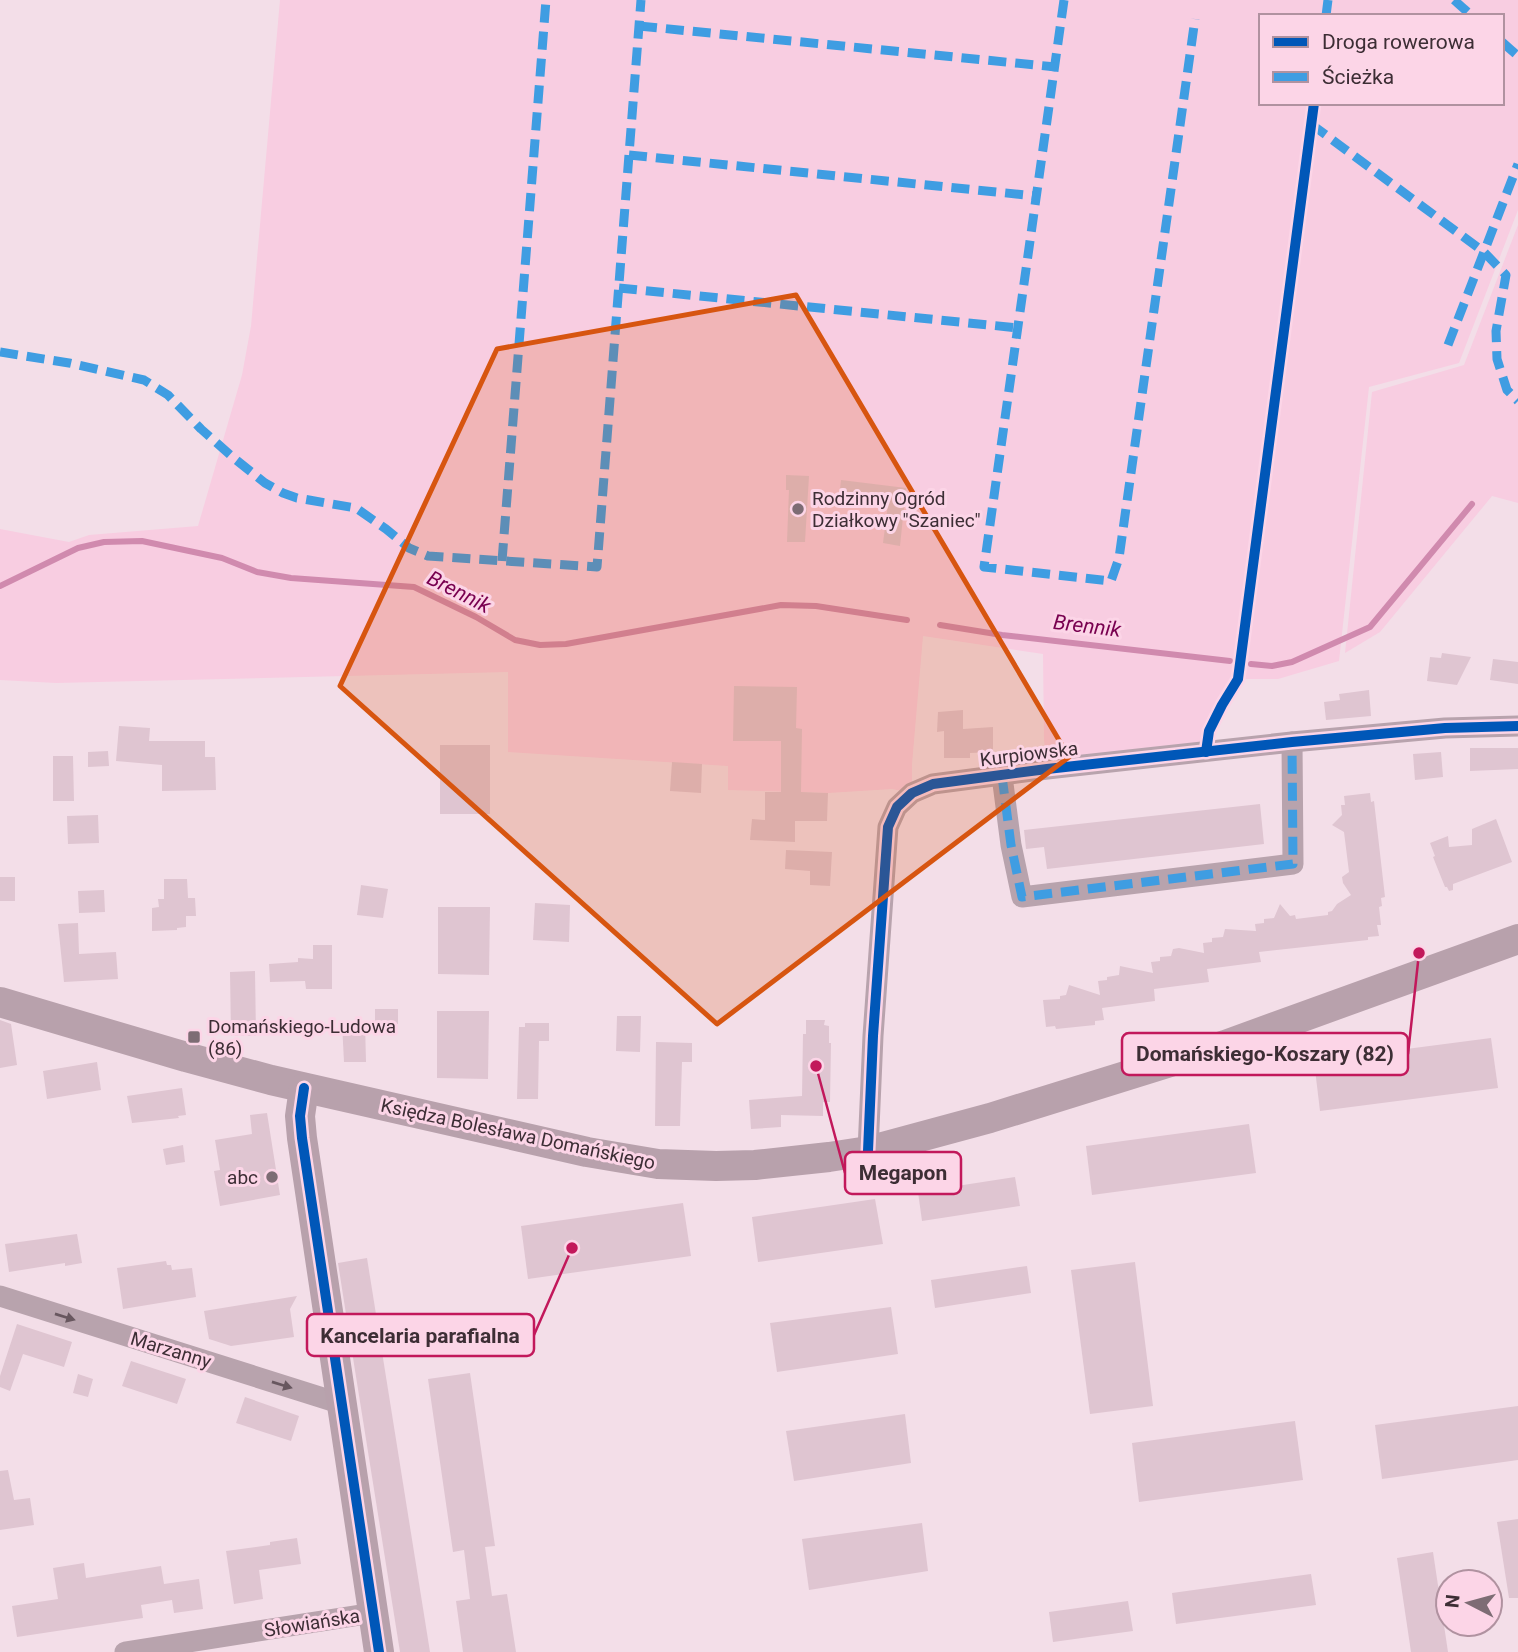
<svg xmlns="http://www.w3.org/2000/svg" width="1518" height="1652" font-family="Roboto,sans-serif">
<rect width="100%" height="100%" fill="#f3dee8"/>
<g fill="#f8cde1" fill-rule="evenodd">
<path d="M280 0H1518V210L1459 363 1369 387 1339 661 1278 679H1238L1222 705 1210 731 1206 752 1047 769 1044 739 1043 654 923 636 912 764V793L892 789 828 793 728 790V766L508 752V672L56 683 0 680V529L69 542 89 535 198 526 242 375 251 326ZM1261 16H1502V103H1261Z"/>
<path d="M1518 225V503L1492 496 1380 632 1345 653 1372 392 1464 365Z"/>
</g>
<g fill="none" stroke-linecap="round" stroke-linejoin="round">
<g stroke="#d08aae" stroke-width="6">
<path d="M0 586 78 548 104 542 142 541 222 558 257 572 291 578 414 587 476 617 515 640 540 645 566 644 781 605 816 606 907 620"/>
<path d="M940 625 1002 635 1230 661"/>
<path d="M1251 664 1272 666 1292 662 1370 627 1472 504"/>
</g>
</g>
<g fill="#dfc5d1">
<path d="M786 475 809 476 805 542H787L789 490H786Z"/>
<path d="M841 480 906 488 900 546 883 543 888 504 839 498Z"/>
<path d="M1442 653 1471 657 1457 685 1427 681 1430 657 1441 658Z"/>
<path d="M1493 659 1518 662V684L1490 680Z"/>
<path d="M734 686 797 687 796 728 802 729 801 792 828 793 827 821H795V842L750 840 752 819 765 820V792H781V741H733Z"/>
<path d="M1369 690 1371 716 1326 720 1324 702 1340 700 1339 694Z"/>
<path d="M963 710V729L993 727V752L970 753V758H944V731L937 732 938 712Z"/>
<path d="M119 726 150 728 149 741H205V757H215L216 790 162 791V765L116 761Z"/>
<rect x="440" y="745" width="50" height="69"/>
<path d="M1470 748H1518V769L1470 771Z"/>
<path d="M108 751 109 766 88 767V752Z"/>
<path d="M1441 752 1443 777 1415 780 1413 754Z"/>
<path d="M53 756H73L74 801H53Z"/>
<path d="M672 762 702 764 701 793 670 791Z"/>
<path d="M1370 793 1371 802 1374 801 1385 897 1381 898 1382 906 1379 907 1381 925H1377L1379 936 1368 937V940L1259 952 1261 962 1207 969 1209 982 1154 989 1155 1001 1102 1008 1104 1020 1095 1021V1025L1056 1029 1055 1026 1046 1027 1043 1000 1060 999V996L1066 995 1069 985 1100 995 1098 981 1107 980V977L1119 975 1120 966 1153 973 1151 962 1160 961V957L1171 956 1173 949 1179 948 1204 953 1203 943 1212 942V938L1223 937 1225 929 1256 931 1255 924 1264 923V919L1274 918 1280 904 1290 916 1295 915 1296 919 1328 915V912L1332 911 1337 904 1351 895 1343 883 1342 877 1349 872 1344 832 1332 825 1342 815 1341 805H1345L1344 796Z"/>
<path d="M1260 804 1264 844 1047 869 1044 847 1026 849 1024 830Z"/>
<path d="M98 815 99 843 68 844 67 816Z"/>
<path d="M1496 819 1512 862 1453 884V890L1449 891 1447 887H1445L1433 857 1435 856 1430 843 1448 836 1449 847 1472 845V829Z"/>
<path d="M786 850 832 852 830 886 810 885V871L785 869Z"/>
<rect x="0" y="877" width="15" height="24"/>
<path d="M164 879H187L188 898H195L196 916H186V927L177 928V930L152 931V908L159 907 158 899H164Z"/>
<path d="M361 885 388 889 383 918 357 915Z"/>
<path d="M104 890 105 912 79 913 78 891Z"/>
<path d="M535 903 570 905 569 942 533 940Z"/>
<path d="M438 907H490L489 975 438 974Z"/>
<path d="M78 923 79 954 116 952 118 979 64 982 58 924Z"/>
<path d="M313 945H332V989H306L305 981 270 982 269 964 298 962V958L313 959Z"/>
<path d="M255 971 256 1036H231L230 972Z"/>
<path d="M375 1009H398V1024L375 1025Z"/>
<path d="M437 1011H489L488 1079 437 1078Z"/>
<path d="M617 1016H641L640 1052 616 1051Z"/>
<path d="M0 1020 11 1024 17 1065 0 1068Z"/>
<path d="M806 1020H825L824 1025 829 1026V1043H831L830 1102H823V1116L781 1115V1127L751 1129 749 1100 802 1096 803 1034H806Z"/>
<path d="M342 1023H365L366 1062H344Z"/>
<path d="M525 1023H549V1041H539L538 1099H517L519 1027H525Z"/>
<path d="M1491 1038 1498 1088 1320 1111 1314 1061Z"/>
<path d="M656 1042 692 1043V1062H682L680 1126H655Z"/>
<path d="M97 1062 101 1090 47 1099 43 1071Z"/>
<path d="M182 1088 186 1115 178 1116 179 1118 132 1123 127 1096Z"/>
<path d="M267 1113 280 1195 220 1206 214 1171 220 1170 215 1140 252 1134 250 1115Z"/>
<path d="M1249 1124 1256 1173 1092 1195 1086 1146Z"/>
<path d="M183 1145 185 1162 166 1165 163 1149Z"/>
<path d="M1015 1177 1020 1206 922 1221 918 1192Z"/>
<path d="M875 1199 883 1244 758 1262 752 1217Z"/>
<path d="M683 1203 691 1256 528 1279 521 1226Z"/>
<path d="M77 1234 82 1263 65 1266V1263L9 1272 5 1244Z"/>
<path d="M367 1258 430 1652H400L346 1314 338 1263Z"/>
<path d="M166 1261 167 1265H171L172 1270 192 1268 196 1297 123 1309 117 1268Z"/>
<path d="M1135 1262 1153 1406 1090 1414 1071 1270Z"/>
<path d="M1027 1266 1031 1293 935 1308 931 1280Z"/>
<path d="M297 1296 290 1309 294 1337 231 1346 209 1339 204 1311Z"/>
<path d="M891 1307 898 1354 777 1372 770 1323Z"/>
<path d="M17 1324 72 1342 64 1367 23 1354 10 1391 0 1387V1376Z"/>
<path d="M131 1361 186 1379 177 1404 122 1386Z"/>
<path d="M470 1373 495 1546 485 1547 492 1596 507 1594 516 1652H463L456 1601 470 1599 464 1550 453 1552 428 1379Z"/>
<path d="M78 1374 93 1379 88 1397 73 1393Z"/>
<path d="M245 1397 299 1416 291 1441 236 1423Z"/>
<path d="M1518 1406V1460L1382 1479 1375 1425Z"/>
<path d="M905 1414 911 1463 794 1481 786 1431Z"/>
<path d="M1295 1421 1303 1480 1139 1502 1132 1443Z"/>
<path d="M8 1470 14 1500 30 1498 34 1525 0 1530V1471Z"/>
<path d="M1518 1519V1598H1509L1497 1522Z"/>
<path d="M922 1523 928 1571 809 1590 802 1539Z"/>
<path d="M297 1538 301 1564 259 1570 263 1599 234 1604 226 1551 270 1545V1542Z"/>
<path d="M1433 1552 1448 1652H1411L1397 1558Z"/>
<path d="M84 1563 86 1578 161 1566 164 1584 199 1579 203 1609 174 1613 172 1600 141 1605 143 1618 17 1637 12 1606 58 1599 53 1568Z"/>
<path d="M1311 1574 1316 1605 1176 1624 1172 1593Z"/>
<path d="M1128 1601 1133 1631 1053 1642 1049 1612Z"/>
</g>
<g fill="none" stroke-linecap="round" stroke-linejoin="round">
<g stroke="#b8a3ad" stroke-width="21">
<path d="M1002 776 1011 845 1022 897 1293 864 1292 742"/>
<path d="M868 1151 873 1036 888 827 897 807 912 793 933 784 1047 769 1292 742 1445 728 1518 726"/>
<path d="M0 1296 342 1404"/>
<path d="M125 1652 373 1613"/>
</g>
<g stroke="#b8a1ac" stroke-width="30">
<path d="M0 1002 186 1057 271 1080 587 1152 658 1164 716 1166 755 1165 829 1157 868 1151 990 1118 1225 1045 1518 939"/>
<path d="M304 1088 300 1116 302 1138 379 1652"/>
</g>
<g stroke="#3f9de2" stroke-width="9" stroke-dasharray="18 9" stroke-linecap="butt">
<path d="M1064 0 984 567 1111 581 1119 558 1195 19"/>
<path d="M1454 0 1472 16"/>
<path d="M1326 16 1328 0"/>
<path d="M639 26 1056 67"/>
<path d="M1502 42 1518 56"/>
<path d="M1311 124 1484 252 1506 275 1496 331 1497 359 1507 390 1518 401"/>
<path d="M629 155 1036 196"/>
<path d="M619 288 1019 328"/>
<path d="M1448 345 1518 164"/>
<path d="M0 352 69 363 144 380 168 395 201 429 235 459 265 483 283 493 297 498 356 508 386 529 409 548 428 556 597 567 641 0"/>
<path d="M502 561 546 0"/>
<path d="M1002 776 1011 845 1022 897 1293 864 1292 742"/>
</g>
<g stroke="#fcd5e7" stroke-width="15">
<g id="cycleway">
<path d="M1206 752 1209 731 1222 705 1238 679 1314 103"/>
<path d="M304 1088 300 1116 302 1138 379 1652"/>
<path d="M868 1151 873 1036 888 827 897 807 912 793 933 784 1047 769 1292 742 1445 728 1518 726"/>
</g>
</g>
<use href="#cycleway" stroke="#0057b8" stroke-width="10"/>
</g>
<defs><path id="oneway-solid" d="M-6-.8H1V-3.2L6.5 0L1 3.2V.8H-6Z" transform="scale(1.75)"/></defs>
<g fill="#68575f">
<use href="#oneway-solid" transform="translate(65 1317) rotate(17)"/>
<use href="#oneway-solid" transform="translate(282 1385) rotate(17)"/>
</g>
<path fill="#d75510" fill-opacity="0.2" stroke="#d75510" stroke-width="5" stroke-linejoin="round" d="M796 295 1069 757 717 1024 340 686 497 349Z"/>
<g fill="#7d6c74" stroke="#fcd5e7" stroke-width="2.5">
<circle cx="798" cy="509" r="7"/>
<rect x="187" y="1030" width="14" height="14" rx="3.5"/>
<circle cx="272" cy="1177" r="7"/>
</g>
<g text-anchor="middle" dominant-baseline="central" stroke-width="6" stroke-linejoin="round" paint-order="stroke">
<g font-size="19" fill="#3d2e35" stroke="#fcd5e7" text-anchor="start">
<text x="812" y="498">Rodzinny Ogród<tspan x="812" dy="22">Działkowy "Szaniec"</tspan></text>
<text x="208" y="1026">Domańskiego-Ludowa<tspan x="208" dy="22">(86)</tspan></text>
<text x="258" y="1177" text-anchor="end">abc</text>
</g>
<g font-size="19" fill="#3d2e35" stroke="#fcd5e7">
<text transform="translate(1029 754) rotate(-7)">Kurpiowska</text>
<text transform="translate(518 1134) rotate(12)">Księdza Bolesława Domańskiego</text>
<text transform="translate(171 1350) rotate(17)">Marzanny</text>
<text transform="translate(312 1623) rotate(-9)">Słowiańska</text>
</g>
<g font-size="21" font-style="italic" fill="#78004f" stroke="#fcd5e7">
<text transform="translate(459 592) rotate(27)">Brennik</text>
<text transform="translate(1087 626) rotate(7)">Brennik</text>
</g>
</g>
<path fill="none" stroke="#c2185b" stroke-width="2.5" d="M1419 953L1408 1054M816 1066L845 1173M572 1248L534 1335"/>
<g fill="#c2185b" stroke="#fcd5e7" stroke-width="2.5">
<circle cx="1419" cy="953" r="7"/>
<circle cx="816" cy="1066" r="7"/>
<circle cx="572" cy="1248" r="7"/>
</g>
<g fill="#fcd5e7" stroke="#c2185b" stroke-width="2.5">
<rect x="1122" y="1033" width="286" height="42" rx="7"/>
<rect x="845" y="1152" width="116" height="42" rx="7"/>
<rect x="307" y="1314" width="227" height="42" rx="7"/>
</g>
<g font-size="21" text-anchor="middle" font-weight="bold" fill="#3d2e35">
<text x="1265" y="1061">Domańskiego-Koszary (82)</text>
<text x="903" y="1180">Megapon</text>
<text x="420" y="1343">Kancelaria parafialna</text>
</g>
<rect x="1259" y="14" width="245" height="91" fill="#fcd5e7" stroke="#b092a0" stroke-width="2"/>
<rect x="1273" y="37" width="35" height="10" fill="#0057b8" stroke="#b092a0" stroke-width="2"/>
<text x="1322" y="49" font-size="21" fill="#3d2e35">Droga rowerowa</text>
<rect x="1273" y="72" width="35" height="10" fill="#3f9de2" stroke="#b092a0" stroke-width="2"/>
<text x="1322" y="84" font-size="21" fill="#3d2e35">Ścieżka</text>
<g transform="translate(1469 1603) rotate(276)"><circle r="33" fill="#fcd5e7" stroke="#b092a0" stroke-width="2"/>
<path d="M0-5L12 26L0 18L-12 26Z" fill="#7d6c74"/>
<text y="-10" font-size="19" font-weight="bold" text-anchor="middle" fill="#3d2e35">N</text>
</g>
</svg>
